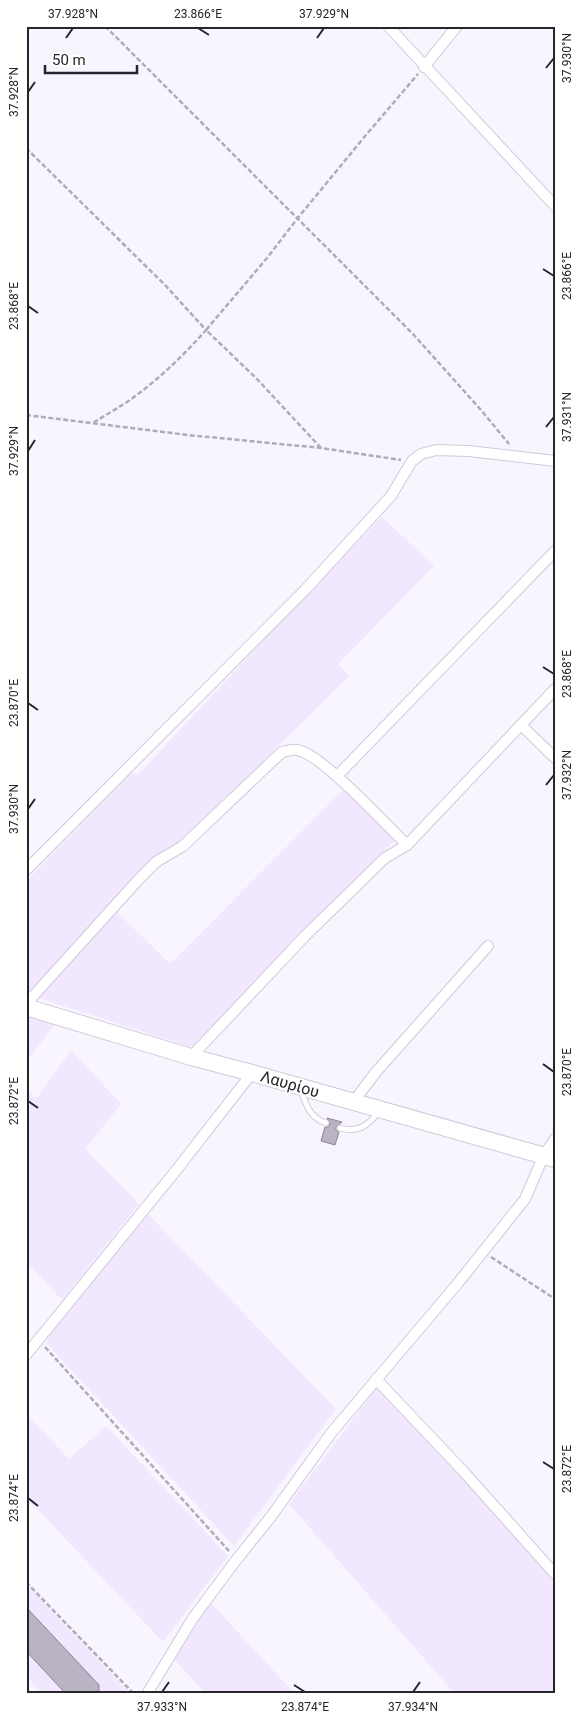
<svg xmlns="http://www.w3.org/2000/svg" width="581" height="1720" font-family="Roboto,sans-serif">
<rect width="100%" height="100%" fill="#f9f5ff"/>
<g fill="#f1e7fe">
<path d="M382 517 434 566 338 664 349 676 181 843 110 905 170 964 345 788 396 839 194 1048 26 994V881L132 772 138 775 290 612Z"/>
<path d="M26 1014 56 1023 26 1062Z"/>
<path d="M71 1050 121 1104 85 1149 139 1204 62 1300 26 1261V1090L36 1099Z"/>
<path d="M146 1212 336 1409 234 1546 47 1344 48 1333Z"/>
<path d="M379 1385 476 1492 555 1583V1694H455L289 1504Z"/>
<path d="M26 1414 69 1459 106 1426 228 1556 163 1642 26 1497Z"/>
<path d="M26 1584 127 1690 129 1694H43L26 1676Z"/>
<path d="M211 1603 295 1694H206L171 1656Z"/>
</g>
<g fill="#bab3c3" stroke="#8d8695">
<path d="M327 1118 342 1122 336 1127V1130L339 1132 335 1145 321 1141 325 1127H328L330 1124Z"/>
<path d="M26 1607 99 1685V1694H66L26 1651Z"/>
</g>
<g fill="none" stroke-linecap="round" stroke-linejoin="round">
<g stroke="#d0c9d9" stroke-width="7">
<g id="lane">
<path d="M301 1090C306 1105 310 1118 326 1123"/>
<path d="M340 1128C358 1133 367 1126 378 1113"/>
</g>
</g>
<g stroke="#d0c9d9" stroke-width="12">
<g id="street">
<path d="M388 26 555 206"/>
<path d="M424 67 457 26"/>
<path d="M521 725 555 758"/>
<path d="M337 776 555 551"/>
<path d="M26 870 305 590 391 496 412 461 421 454 436 450 469 451 555 461"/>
<path d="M26 1004 139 879 156 862 183 846 282 752C286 751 293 749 297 750 321 753 387 826 407 845"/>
<path d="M191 1057 305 936 385 858 407 845 555 689"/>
<path d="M354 1101 376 1072 488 946"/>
<path d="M26 1355 178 1168 252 1073"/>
<path d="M376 1379 464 1472 555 1574"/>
<path d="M147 1694 193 1618 237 1559 270 1518 332 1432 458 1283 525 1199 544 1155 555 1139"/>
</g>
</g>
<g stroke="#d0c9d9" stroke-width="18">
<path id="primary" d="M26 1007 191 1057 252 1073 555 1159"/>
</g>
<g stroke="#b0acb5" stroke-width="2.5" stroke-dasharray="5 2.5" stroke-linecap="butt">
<path d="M105 26 413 334 481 410 509 444"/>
<path d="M26 148 165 285 206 330C183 356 158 380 130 400 118 408 106 415 94 422"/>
<path d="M26 415 188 435 321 448 401 460"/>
<path d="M321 448 257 379 206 330 267 258 297 219 366 135 418 74"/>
<path d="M491 1257 555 1299"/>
<path d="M45 1347 229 1551"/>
<path d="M26 1582 134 1694"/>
</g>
<use href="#lane" stroke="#fff" stroke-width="5"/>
<use href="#street" stroke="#fff" stroke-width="10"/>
<use href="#primary" stroke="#fff" stroke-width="16"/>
</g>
<path fill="none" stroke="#27242a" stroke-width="2" d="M198 28 209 35M66 38 73 28M317 38 324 28M546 68 554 58M28 92 35 82M543 269 554 276M28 306 38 313M546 427 554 417M28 451 35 440M543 667 554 674M28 703 38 710M546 785 554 775M28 809 35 799M543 1064 554 1072M28 1101 38 1108M543 1462 554 1469M28 1498 38 1506M294 1685 305 1692M162 1692 169 1682M413 1692 420 1682"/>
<g text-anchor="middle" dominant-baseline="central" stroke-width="4" stroke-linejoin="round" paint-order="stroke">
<g font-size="16" fill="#27242a" stroke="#fff">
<text transform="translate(290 1084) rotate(16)">Λαυρίου</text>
</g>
</g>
<rect width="581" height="1720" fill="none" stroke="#ffffff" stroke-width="55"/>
<path d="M45 65v8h92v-8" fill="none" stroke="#27242a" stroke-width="2.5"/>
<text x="52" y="65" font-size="15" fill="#27242a" stroke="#ffffff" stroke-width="4" paint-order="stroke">50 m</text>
<rect x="28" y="28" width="526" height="1664" fill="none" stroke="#27242a" stroke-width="2"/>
<g font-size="12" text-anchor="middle" fill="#27242a">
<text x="73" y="18">37.928°N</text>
<text x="198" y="18">23.866°E</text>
<text x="324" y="18">37.929°N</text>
<text transform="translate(567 58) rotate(-90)" y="4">37.930°N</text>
<text transform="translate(14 92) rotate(-90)" y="4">37.928°N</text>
<text transform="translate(567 276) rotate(-90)" y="4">23.866°E</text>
<text transform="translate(14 306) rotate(-90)" y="4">23.868°E</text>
<text transform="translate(567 417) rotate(-90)" y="4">37.931°N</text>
<text transform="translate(14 451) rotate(-90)" y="4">37.929°N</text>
<text transform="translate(567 674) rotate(-90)" y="4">23.868°E</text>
<text transform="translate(14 703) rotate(-90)" y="4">23.870°E</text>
<text transform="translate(567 775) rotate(-90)" y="4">37.932°N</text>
<text transform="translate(14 809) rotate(-90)" y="4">37.930°N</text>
<text transform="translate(567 1072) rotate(-90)" y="4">23.870°E</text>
<text transform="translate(14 1101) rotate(-90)" y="4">23.872°E</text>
<text transform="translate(567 1469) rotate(-90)" y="4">23.872°E</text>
<text transform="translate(14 1498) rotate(-90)" y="4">23.874°E</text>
<text x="162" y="1711">37.933°N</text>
<text x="305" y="1711">23.874°E</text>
<text x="413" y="1711">37.934°N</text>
</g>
</svg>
